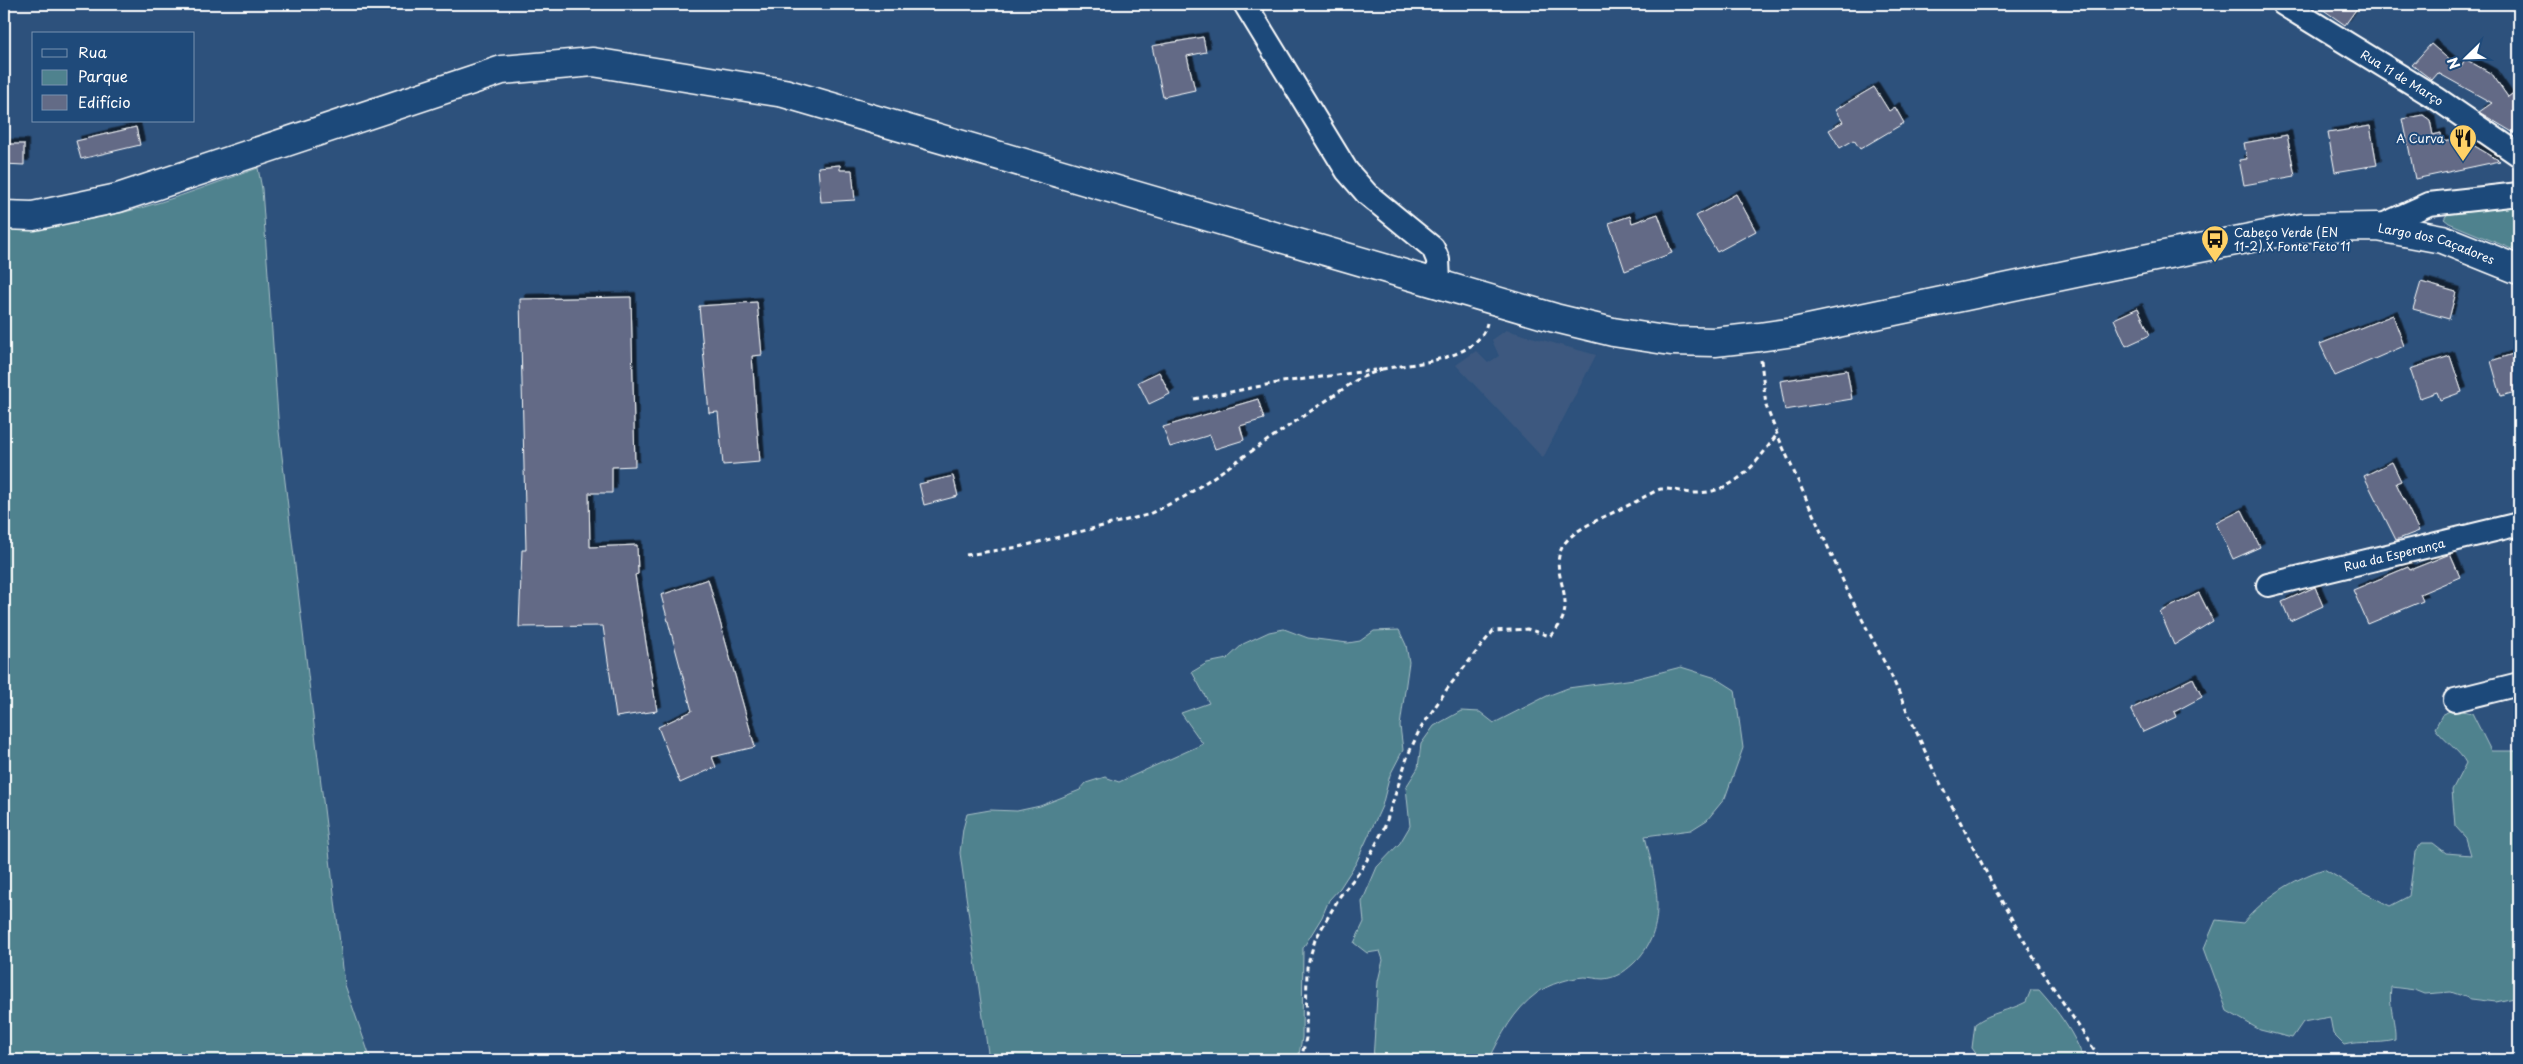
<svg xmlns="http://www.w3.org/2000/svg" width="2523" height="1064" font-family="'Playpen Sans',sans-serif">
<defs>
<filter id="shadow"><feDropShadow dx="4.5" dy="-4.5" stdDeviation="0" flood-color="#0009"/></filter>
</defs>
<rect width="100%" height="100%" fill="#2d517c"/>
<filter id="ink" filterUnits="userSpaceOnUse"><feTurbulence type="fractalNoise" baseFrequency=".02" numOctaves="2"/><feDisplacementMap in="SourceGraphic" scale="10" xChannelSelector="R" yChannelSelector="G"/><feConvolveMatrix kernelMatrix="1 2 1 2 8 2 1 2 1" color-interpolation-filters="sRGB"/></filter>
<g filter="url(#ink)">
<path fill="#3d597f" d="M1506 330 1596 355 1543 458 1456 365 1476 351 1488 363 1499 356 1492 340Z"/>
<g fill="#4f828e" stroke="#a7c0c6">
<path d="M258 168 262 189 279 431 345 985 371 1060H4V228C37 227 69 224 102 217 155 207 207 186 258 168Z"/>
<path d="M2512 205 2519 206V252L2449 223 2444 219 2448 213Z"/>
<path d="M1284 629 1308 638 1348 643 1360 641 1374 631 1399 630 1406 645 1409 662 1400 726 1403 750 1390 775 1382 806 1356 863 1340 888 1329 900 1322 917 1303 948 1302 1038 1298 1060H989L960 853 963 829 967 814 990 810 1017 811 1040 806 1080 790 1086 783 1105 777 1119 782 1203 744 1181 713 1209 703 1192 672 1207 663 1227 659 1243 644 1269 632Z"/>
<path d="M1681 667 1716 678 1735 690 1743 748 1725 798 1707 820 1691 830 1645 836C1655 879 1671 929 1633 964 1624 972 1616 978 1603 979 1597 979 1590 977 1584 977 1570 978 1549 984 1537 993 1514 1010 1501 1035 1489 1060H1373L1378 981 1383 960 1380 951 1367 953 1354 943 1364 922 1362 902 1377 867 1400 843 1410 826 1406 787 1418 768 1421 744 1434 726 1461 711 1480 712 1494 723 1547 696 1568 688 1634 679Z"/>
<path d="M2453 709 2472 713 2491 751H2519V997L2496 1002 2471 999 2451 992 2425 994 2415 990 2391 987C2388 1007 2396 1021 2395 1040 2376 1045 2363 1040 2344 1045L2333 1034 2330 1017 2303 1022 2292 1038 2260 1030 2227 1011 2204 948 2216 920 2243 923C2264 898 2293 879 2324 869L2357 889 2390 906 2409 896 2415 852 2422 843H2433L2446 853 2471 855 2466 838 2455 826 2452 790 2466 763C2460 751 2444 741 2435 728L2442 715Z"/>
<path d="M2031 990H2039C2058 1011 2075 1034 2084 1060L1980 1059 1972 1048 1975 1024C1991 1012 2009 1011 2026 1002Z"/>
</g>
<g fill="#636b86" stroke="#fff" filter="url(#shadow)">
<path d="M2315 4H2360L2345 25Z"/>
<path d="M1203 37 1206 52 1187 56 1195 90 1163 97 1152 46Z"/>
<path d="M2431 44 2460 69 2465 59 2492 74 2508 97 2519 89V136L2479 112 2492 103 2438 73 2432 80 2412 65Z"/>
<path d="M1874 87 1889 111 1895 107 1904 123 1860 149 1854 140 1840 148 1829 130 1843 122 1835 110Z"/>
<path d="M2423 115 2430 120 2433 135 2441 133 2442 141 2461 138 2500 161 2415 179 2403 119Z"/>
<path d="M2370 126 2377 165 2335 172 2328 133Z"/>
<path d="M136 127 140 145 81 159 76 141Z"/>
<path d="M2287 135 2295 176 2244 185 2239 160 2247 159 2244 143Z"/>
<path d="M4 144H24V165L4 164Z"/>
<path d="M840 165V170H852L855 200 821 202 818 167Z"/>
<path d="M1736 194 1756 231 1717 252 1696 216Z"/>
<path d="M1658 214 1672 253 1625 271 1609 223 1630 216 1632 223Z"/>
<path d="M2421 282 2456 292 2449 319 2413 309Z"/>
<path d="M631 297 635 466 612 467V493H589L590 547 637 545 638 574 635 575 657 711 616 717 603 626 519 627 522 550H526L520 299Z"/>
<path d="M757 302 762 355 752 356 760 462 723 465 718 412 709 413 699 306Z"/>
<path d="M2138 308 2150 335 2126 346 2114 319Z"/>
<path d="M2393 315 2404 346 2335 376 2320 344Z"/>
<path d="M2519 352V391L2501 396 2491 361Z"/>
<path d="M2450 356 2462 392 2440 400 2437 392 2420 398 2410 369Z"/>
<path d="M1847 370 1852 399 1785 410 1780 381Z"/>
<path d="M1159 372 1170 394 1149 404 1138 382Z"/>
<path d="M1258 399 1264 419 1240 426 1244 440 1215 449 1210 435 1170 447 1163 427Z"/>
<path d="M2392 462 2401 481 2396 483 2419 531 2396 540 2364 476Z"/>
<path d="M953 476 958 496 924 505 919 484Z"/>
<path d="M2242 510 2260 547 2233 559 2216 523Z"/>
<path d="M2450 554 2460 577 2420 594 2423 601 2368 624 2353 590 2408 567 2410 570Z"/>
<path d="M708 579 755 747 712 757 716 767 680 783 658 727 692 711 661 595Z"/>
<path d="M2315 587 2323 606 2290 621 2282 602Z"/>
<path d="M2199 593 2213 621 2174 645 2160 612Z"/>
<path d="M2193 678 2202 697 2174 712 2176 717 2143 732 2131 709Z"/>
</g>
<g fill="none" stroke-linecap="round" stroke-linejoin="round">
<g stroke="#fff" stroke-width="26">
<g id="minor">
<path d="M1245 4 1347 171 1367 194 1433 248 1438 260 1439 282"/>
<path id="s1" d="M2283 4 2436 98 2519 155"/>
<path d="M2378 227 2429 204 2519 194"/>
<path id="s2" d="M2268 585 2519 524"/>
<path d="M2455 700 2519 684"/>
</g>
</g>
<g stroke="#fff" stroke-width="31">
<g id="major">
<path id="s3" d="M4 215 33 216 118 198 502 70 593 62 784 93 1555 318 1613 332 1671 341 1715 342 1759 337 1794 332 2114 265 2301 228 2378 227 2442 239 2519 270"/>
</g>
</g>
<g stroke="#fff" stroke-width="3" stroke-dasharray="5 4" stroke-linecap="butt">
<path d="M1761 360 1766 406 1777 434 1849 594 1891 675 1933 769 1997 893 2035 960 2101 1060"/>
<path d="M1382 369C1414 363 1478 361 1487 323"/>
<path d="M1194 399 1282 382 1376 370"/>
<path d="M966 555 1019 547 1147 515 1184 497 1358 379 1382 369"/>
<path d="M1301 1060 1306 1038 1307 967 1315 940 1340 896 1361 870 1374 848 1385 826 1408 755 1419 731 1447 689 1493 631 1527 629 1550 636C1590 599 1533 566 1574 534 1590 521 1624 509 1644 497 1649 495 1656 490 1661 489 1672 488 1684 493 1695 493 1735 493 1756 464 1777 434"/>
</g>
<use href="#minor" stroke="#1f4a7a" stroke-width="22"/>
<use href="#major" stroke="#1f4a7a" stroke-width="28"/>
</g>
</g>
<defs>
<g id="restaurant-pin" transform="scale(1.4375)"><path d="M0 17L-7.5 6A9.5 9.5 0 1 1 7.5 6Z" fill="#ffd166" stroke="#1f4a7a"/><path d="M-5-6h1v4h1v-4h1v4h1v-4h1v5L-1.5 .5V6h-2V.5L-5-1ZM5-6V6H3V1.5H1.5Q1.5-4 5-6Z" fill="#111"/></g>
<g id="bus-pin" transform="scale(1.4375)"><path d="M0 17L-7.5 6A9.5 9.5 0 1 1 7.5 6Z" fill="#ffd166" stroke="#1f4a7a"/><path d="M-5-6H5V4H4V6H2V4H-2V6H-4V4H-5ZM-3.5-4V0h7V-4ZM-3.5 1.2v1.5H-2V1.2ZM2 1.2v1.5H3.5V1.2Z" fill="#111"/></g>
</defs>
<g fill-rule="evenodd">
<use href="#restaurant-pin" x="2463" y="138"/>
<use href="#bus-pin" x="2215" y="239"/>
</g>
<g text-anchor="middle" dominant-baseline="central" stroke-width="4" stroke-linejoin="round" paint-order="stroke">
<g font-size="12" fill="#fff" stroke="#1f4a7a">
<text stroke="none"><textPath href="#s1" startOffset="140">Rua 11 de Março</textPath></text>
<text stroke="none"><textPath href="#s3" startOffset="2506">Largo dos Caçadores</textPath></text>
<text stroke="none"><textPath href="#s2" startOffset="130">Rua da Esperança</textPath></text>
</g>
<g font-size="12" fill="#fff" stroke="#1f4a7a" text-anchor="end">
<text x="2444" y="138">A Curva</text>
<text x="2234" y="232" text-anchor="start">Cabeço Verde (EN<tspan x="2234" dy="14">11-2) X Fonte Feto 11</tspan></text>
</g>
</g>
<rect width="2523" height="1064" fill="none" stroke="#1f4a7a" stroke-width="20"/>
<rect x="10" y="10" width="2503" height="1044" fill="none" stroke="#fff" stroke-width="2" filter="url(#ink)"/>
<rect x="32" y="32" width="162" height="90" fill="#1f4a7a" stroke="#7992af"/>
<rect x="42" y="49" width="25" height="8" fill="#1f4a7a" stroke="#7992af"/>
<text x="78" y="58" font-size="15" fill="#ffffff">Rua</text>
<rect x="42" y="70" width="25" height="15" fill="#4f828e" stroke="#7992af"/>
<text x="78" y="82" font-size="15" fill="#ffffff">Parque</text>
<rect x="42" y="95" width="25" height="15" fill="#636b86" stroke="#7992af"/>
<text x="78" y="108" font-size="15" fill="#ffffff">Edifício</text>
<g transform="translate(2466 58) rotate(247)" stroke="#1f4a7a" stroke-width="4" paint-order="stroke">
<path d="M0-4L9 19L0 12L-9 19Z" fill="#ffffff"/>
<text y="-8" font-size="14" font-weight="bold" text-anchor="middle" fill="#ffffff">N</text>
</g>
</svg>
